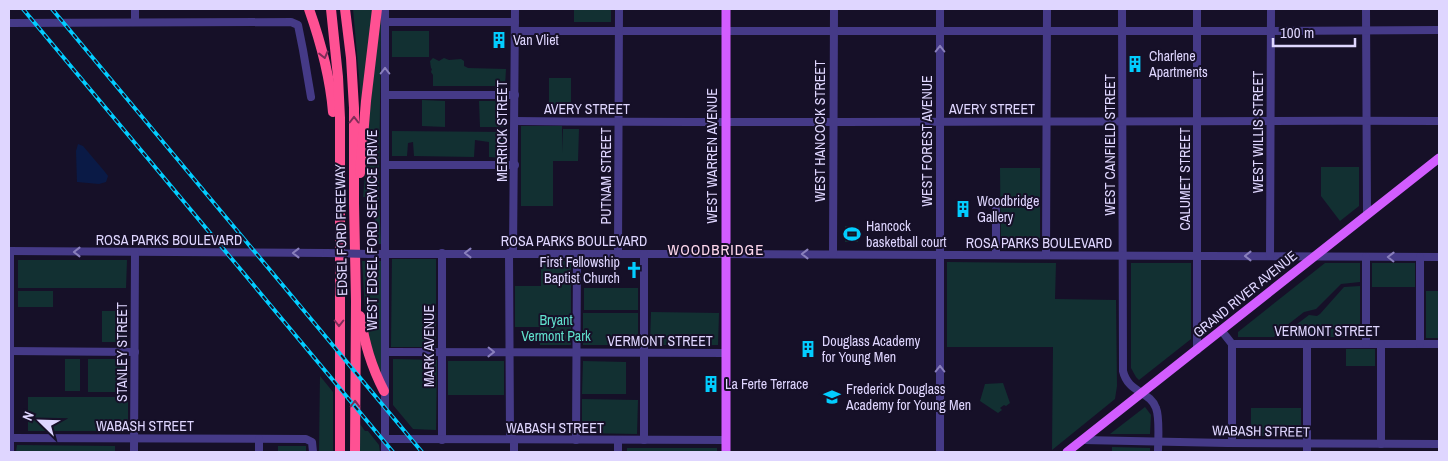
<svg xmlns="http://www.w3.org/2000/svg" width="1448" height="461" font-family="'Archivo Narrow',sans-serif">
<rect width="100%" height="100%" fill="#161028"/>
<g fill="#123032">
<path d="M353 9H373L361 124 360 88Z"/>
<path d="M381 9 379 197 381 244H375V197H363L369 130 368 127Z"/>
<rect x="574" y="9" width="37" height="13"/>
<rect x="392" y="31" width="37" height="26"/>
<path d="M433 58 439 61 444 58 449 60 461 59 464 61V66L468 68 506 69 505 86H433V75L431 72 432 69 431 68 430 61Z"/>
<path d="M549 78H571V113L549 114Z"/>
<path d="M422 100 445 101V127L422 126Z"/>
<path d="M479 101H507L506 127H480Z"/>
<path d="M521 126H562V153L563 129H579L578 161H553V206H521Z"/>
<path d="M392 131 506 132 507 158 489 157V142L475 140 474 157 414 156 413 142 408 143 407 156H392Z"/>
<path d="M1321 167H1359V206L1340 221 1321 196Z"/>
<path d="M1000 168H1040V248L1001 249Z"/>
<path d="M845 226 859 227 858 242H845Z"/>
<path d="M392 259H436V347H391Z"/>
<path d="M18 260H127L126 288H18Z"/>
<path d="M362 261H381V374H379L366 327Z"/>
<path d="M541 261H571V345H540V327H515V286H541Z"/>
<path d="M947 262 1056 263 1055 299 1116 300 1117 386 1115 399 1052 450 1053 347H947Z"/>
<path d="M1131 263H1191V339L1139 380 1136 377 1131 368Z"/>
<path d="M1325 263H1360V282L1341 284 1316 309 1304 312 1277 333 1274 337H1238V332Z"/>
<rect x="1372" y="263" width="43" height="24"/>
<path d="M1360 286V337H1280L1309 315 1317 316 1320 314 1344 287Z"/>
<rect x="584" y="288" width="54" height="22"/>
<rect x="18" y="291" width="35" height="16"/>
<rect x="1426" y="291" width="13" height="47"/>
<rect x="102" y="311" width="25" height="31"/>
<path d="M651 312 719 313 718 345H650Z"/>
<rect x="583" y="313" width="55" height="32"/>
<rect x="1346" y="349" width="29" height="17"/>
<rect x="65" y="359" width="15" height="32"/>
<path d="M88 359H128L127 392H88Z"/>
<path d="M393 359 437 360 436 430 413 429 393 405Z"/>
<rect x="448" y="361" width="56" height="34"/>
<path d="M583 361 626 362V394H582Z"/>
<path d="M320 376 333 392V452H319Z"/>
<path d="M1003 383 1010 403 1006 406 1004 405 1000 408 1002 410 998 413 980 401 985 384Z"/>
<rect x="28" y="397" width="100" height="34"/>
<path d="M582 399 638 400 637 434 582 433Z"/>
<path d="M1145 407 1151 415 1150 434H1110Z"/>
<rect x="1251" y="408" width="50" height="28"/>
<path d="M360 424 365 431H368L379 445 380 452H360Z"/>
<path d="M17 445 115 446V452H16Z"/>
<rect x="278" y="446" width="28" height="6"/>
<path d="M1112 447 1150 448V452H1112Z"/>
<rect x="627" y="448" width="90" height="4"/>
</g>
<path fill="#0a1a46" d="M78 144 83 146 105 172 108 176 106 182 99 184 77 182 76 151Z"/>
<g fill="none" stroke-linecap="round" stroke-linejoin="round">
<g stroke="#453a87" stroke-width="8">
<path d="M135 9V22"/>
<path d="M940 9V452"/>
<path d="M1122 9 1123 371C1128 393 1150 391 1156 408 1160 418 1158 441 1158 452"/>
<path d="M1366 9 1367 214"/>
<path d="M385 22H515"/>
<path d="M9 23 291 22 298 25 303 50 311 97"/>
<path d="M515 31H1271L1439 30"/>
<path d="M385 95H515"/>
<path d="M515 121C823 124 1131 120 1439 121"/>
<path d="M385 165H515"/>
<path d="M996 210V255"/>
<path d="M9 251 327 253"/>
<path d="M442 253V440"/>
<path d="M509 253 510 434 514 440V452"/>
<path d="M513 253 515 9"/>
<path d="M369 254H718L1439 257"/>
<path d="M618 254 619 9"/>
<path d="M833 254 834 9"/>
<path d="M1046 255 1047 9"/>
<path d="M1270 256 1271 9"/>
<path d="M1221 330 1232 344H1439"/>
<path d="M1232 344V443"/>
<path d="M1366 344V257"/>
<path d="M1420 344V257"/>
<path d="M1197 350V9"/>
<path d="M9 351 135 352"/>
<path d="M385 352 726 353"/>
<path d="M9 438 306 439 312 442 313 452"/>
<path d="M259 439V452"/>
<path d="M385 439 726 440"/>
<path d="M576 440 577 254"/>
<path d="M618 440V452"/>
<path d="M644 440V254"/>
<path d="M1083 440 1227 443 1439 444"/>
<path d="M1381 444V344"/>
<path d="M10 452V251"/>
<path d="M134 452 135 252"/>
<path d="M385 452V9"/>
<path d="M1307 452V344"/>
</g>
<g stroke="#d25dff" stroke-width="9">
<path d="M726 9V452"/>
<path d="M1067 452 1439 158"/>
</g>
<g stroke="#ff5193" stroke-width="10">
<path d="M309 9C321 43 330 76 333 112"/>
<path d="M331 9 338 77 340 118V452"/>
<path d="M345 9 351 58 354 108V203L356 301 355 452"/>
<path d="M360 173 366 101 377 9"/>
<path d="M360 316C365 344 371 366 384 391"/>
</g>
<g stroke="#02cdff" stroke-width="4">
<g id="rail">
<path d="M23 9 393 452"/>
<path d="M52 9 422 452"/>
</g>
</g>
<use href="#rail" stroke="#161028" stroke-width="2" stroke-dasharray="5.5" stroke-linecap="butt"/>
<path stroke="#453a87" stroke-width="8" d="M327 253 369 254"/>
</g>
<defs><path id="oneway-chevron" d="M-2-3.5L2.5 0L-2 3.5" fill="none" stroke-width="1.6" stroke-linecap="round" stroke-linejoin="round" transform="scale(1.25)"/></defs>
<g stroke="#8a80bd">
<use href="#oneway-chevron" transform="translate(940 49) rotate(-90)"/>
<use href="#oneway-chevron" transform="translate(385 71) rotate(-90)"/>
<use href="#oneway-chevron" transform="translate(77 252) rotate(-180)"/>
<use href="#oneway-chevron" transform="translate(296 253) rotate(-180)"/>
<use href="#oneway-chevron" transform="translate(468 253) rotate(-180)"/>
<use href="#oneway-chevron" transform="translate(805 254) rotate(-180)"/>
<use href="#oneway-chevron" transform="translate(1248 256) rotate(-180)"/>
<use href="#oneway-chevron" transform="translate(1391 257) rotate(-179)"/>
<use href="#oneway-chevron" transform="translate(491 352) rotate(1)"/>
<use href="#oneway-chevron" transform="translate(940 369) rotate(-90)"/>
</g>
<g stroke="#7f2d58">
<use href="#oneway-chevron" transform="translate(324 55) rotate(76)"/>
<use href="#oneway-chevron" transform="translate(354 120) rotate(-90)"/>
<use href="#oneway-chevron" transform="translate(339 323) rotate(90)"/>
<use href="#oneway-chevron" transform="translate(355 404) rotate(-90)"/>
</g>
<defs>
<g id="building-bare" transform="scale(1.35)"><path d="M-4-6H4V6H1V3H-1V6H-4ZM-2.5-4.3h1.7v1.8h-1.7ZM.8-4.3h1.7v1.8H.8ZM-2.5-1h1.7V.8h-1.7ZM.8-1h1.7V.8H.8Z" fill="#02cdff" stroke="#161028" stroke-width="2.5" paint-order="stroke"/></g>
<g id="stadium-bare" transform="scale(1.35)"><path d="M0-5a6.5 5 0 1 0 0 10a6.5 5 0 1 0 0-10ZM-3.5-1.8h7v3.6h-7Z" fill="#02cdff" stroke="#161028" stroke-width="2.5" paint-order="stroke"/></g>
<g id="church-bare" transform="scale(1.35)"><path d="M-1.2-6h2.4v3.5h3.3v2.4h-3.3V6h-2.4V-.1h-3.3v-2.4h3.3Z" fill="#02cdff" stroke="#161028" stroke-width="2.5" paint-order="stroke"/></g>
<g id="school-bare" transform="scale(1.35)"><path d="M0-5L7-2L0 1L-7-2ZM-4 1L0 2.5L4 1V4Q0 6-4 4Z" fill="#02cdff" stroke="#161028" stroke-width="2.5" paint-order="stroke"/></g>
</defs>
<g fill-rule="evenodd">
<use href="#building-bare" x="499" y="40"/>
<use href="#building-bare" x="1135" y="64"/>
<use href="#building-bare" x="963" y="209"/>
<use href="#stadium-bare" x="852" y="234"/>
<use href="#church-bare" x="634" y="270"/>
<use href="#building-bare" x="808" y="349"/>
<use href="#building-bare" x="711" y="384"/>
<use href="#school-bare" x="832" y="397"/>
</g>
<g text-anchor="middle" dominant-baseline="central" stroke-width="4" stroke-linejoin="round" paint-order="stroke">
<g font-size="14" fill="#dfd6ff" stroke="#161028" text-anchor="start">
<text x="513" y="40">Van Vliet</text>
<text x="1149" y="56">Charlene<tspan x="1149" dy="16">Apartments</tspan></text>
<text x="977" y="201">Woodbridge<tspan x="977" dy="16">Gallery</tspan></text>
<text x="866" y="226">Hancock<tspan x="866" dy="16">basketball court</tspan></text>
<text x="620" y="262" text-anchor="end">First Fellowship<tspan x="620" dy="16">Baptist Church</tspan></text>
<text x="822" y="341">Douglass Academy<tspan x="822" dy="16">for Young Men</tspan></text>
<text x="725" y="384">La Ferte Terrace</text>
<text x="846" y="389">Frederick Douglass<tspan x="846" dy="16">Academy for Young Men</tspan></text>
</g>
<g font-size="14" fill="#dfd6ff" stroke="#161028">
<text x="587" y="109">AVERY STREET</text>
<text x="992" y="109">AVERY STREET</text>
<text transform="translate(502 131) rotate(-90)">MERRICK STREET</text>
<text transform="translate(820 131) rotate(-90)">WEST HANCOCK STREET</text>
<text transform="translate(1258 132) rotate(-90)">WEST WILLIS STREET</text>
<text transform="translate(927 141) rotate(-90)">WEST FOREST AVENUE</text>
<text transform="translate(1110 145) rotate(-90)">WEST CANFIELD STREET</text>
<text transform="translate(712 156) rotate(-90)">WEST WARREN AVENUE</text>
<text transform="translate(606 176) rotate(-90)">PUTNAM STREET</text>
<text transform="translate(1185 179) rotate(-90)">CALUMET STREET</text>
<text transform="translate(341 230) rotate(-91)">EDSEL FORD FREEWAY</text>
<text transform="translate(372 230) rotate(-90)">WEST EDSEL FORD SERVICE DRIVE</text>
<text x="169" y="240">ROSA PARKS BOULEVARD</text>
<text x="574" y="241">ROSA PARKS BOULEVARD</text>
<text x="1039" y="243">ROSA PARKS BOULEVARD</text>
<text transform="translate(1245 294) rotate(-39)">GRAND RIVER AVENUE</text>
<text x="1327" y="331">VERMONT STREET</text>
<text x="660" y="341">VERMONT STREET</text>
<text transform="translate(429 346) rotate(-90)">MARK AVENUE</text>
<text transform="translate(122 352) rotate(-90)">STANLEY STREET</text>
<text x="145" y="426">WABASH STREET</text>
<text x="555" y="428">WABASH STREET</text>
<text transform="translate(1261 431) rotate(1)">WABASH STREET</text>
</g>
<g font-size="14" fill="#60e1cd" stroke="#161028">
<text x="556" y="320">Bryant<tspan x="556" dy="16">Vermont Park</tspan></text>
</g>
<g font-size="15" letter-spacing="1" fill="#ffd8ed" stroke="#161028">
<text x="716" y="249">WOODBRIDGE</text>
</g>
</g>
<rect width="1448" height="461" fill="none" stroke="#dfd6ff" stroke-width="20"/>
<g transform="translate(40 421) rotate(293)" stroke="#161028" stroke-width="4" paint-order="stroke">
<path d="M0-4L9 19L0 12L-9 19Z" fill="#dfd6ff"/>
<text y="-8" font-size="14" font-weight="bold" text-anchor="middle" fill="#dfd6ff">N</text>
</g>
<path d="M1273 38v8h82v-8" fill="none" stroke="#dfd6ff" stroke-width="2.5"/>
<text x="1280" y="38" font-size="15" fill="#dfd6ff" stroke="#161028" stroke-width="4" paint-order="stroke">100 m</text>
</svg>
